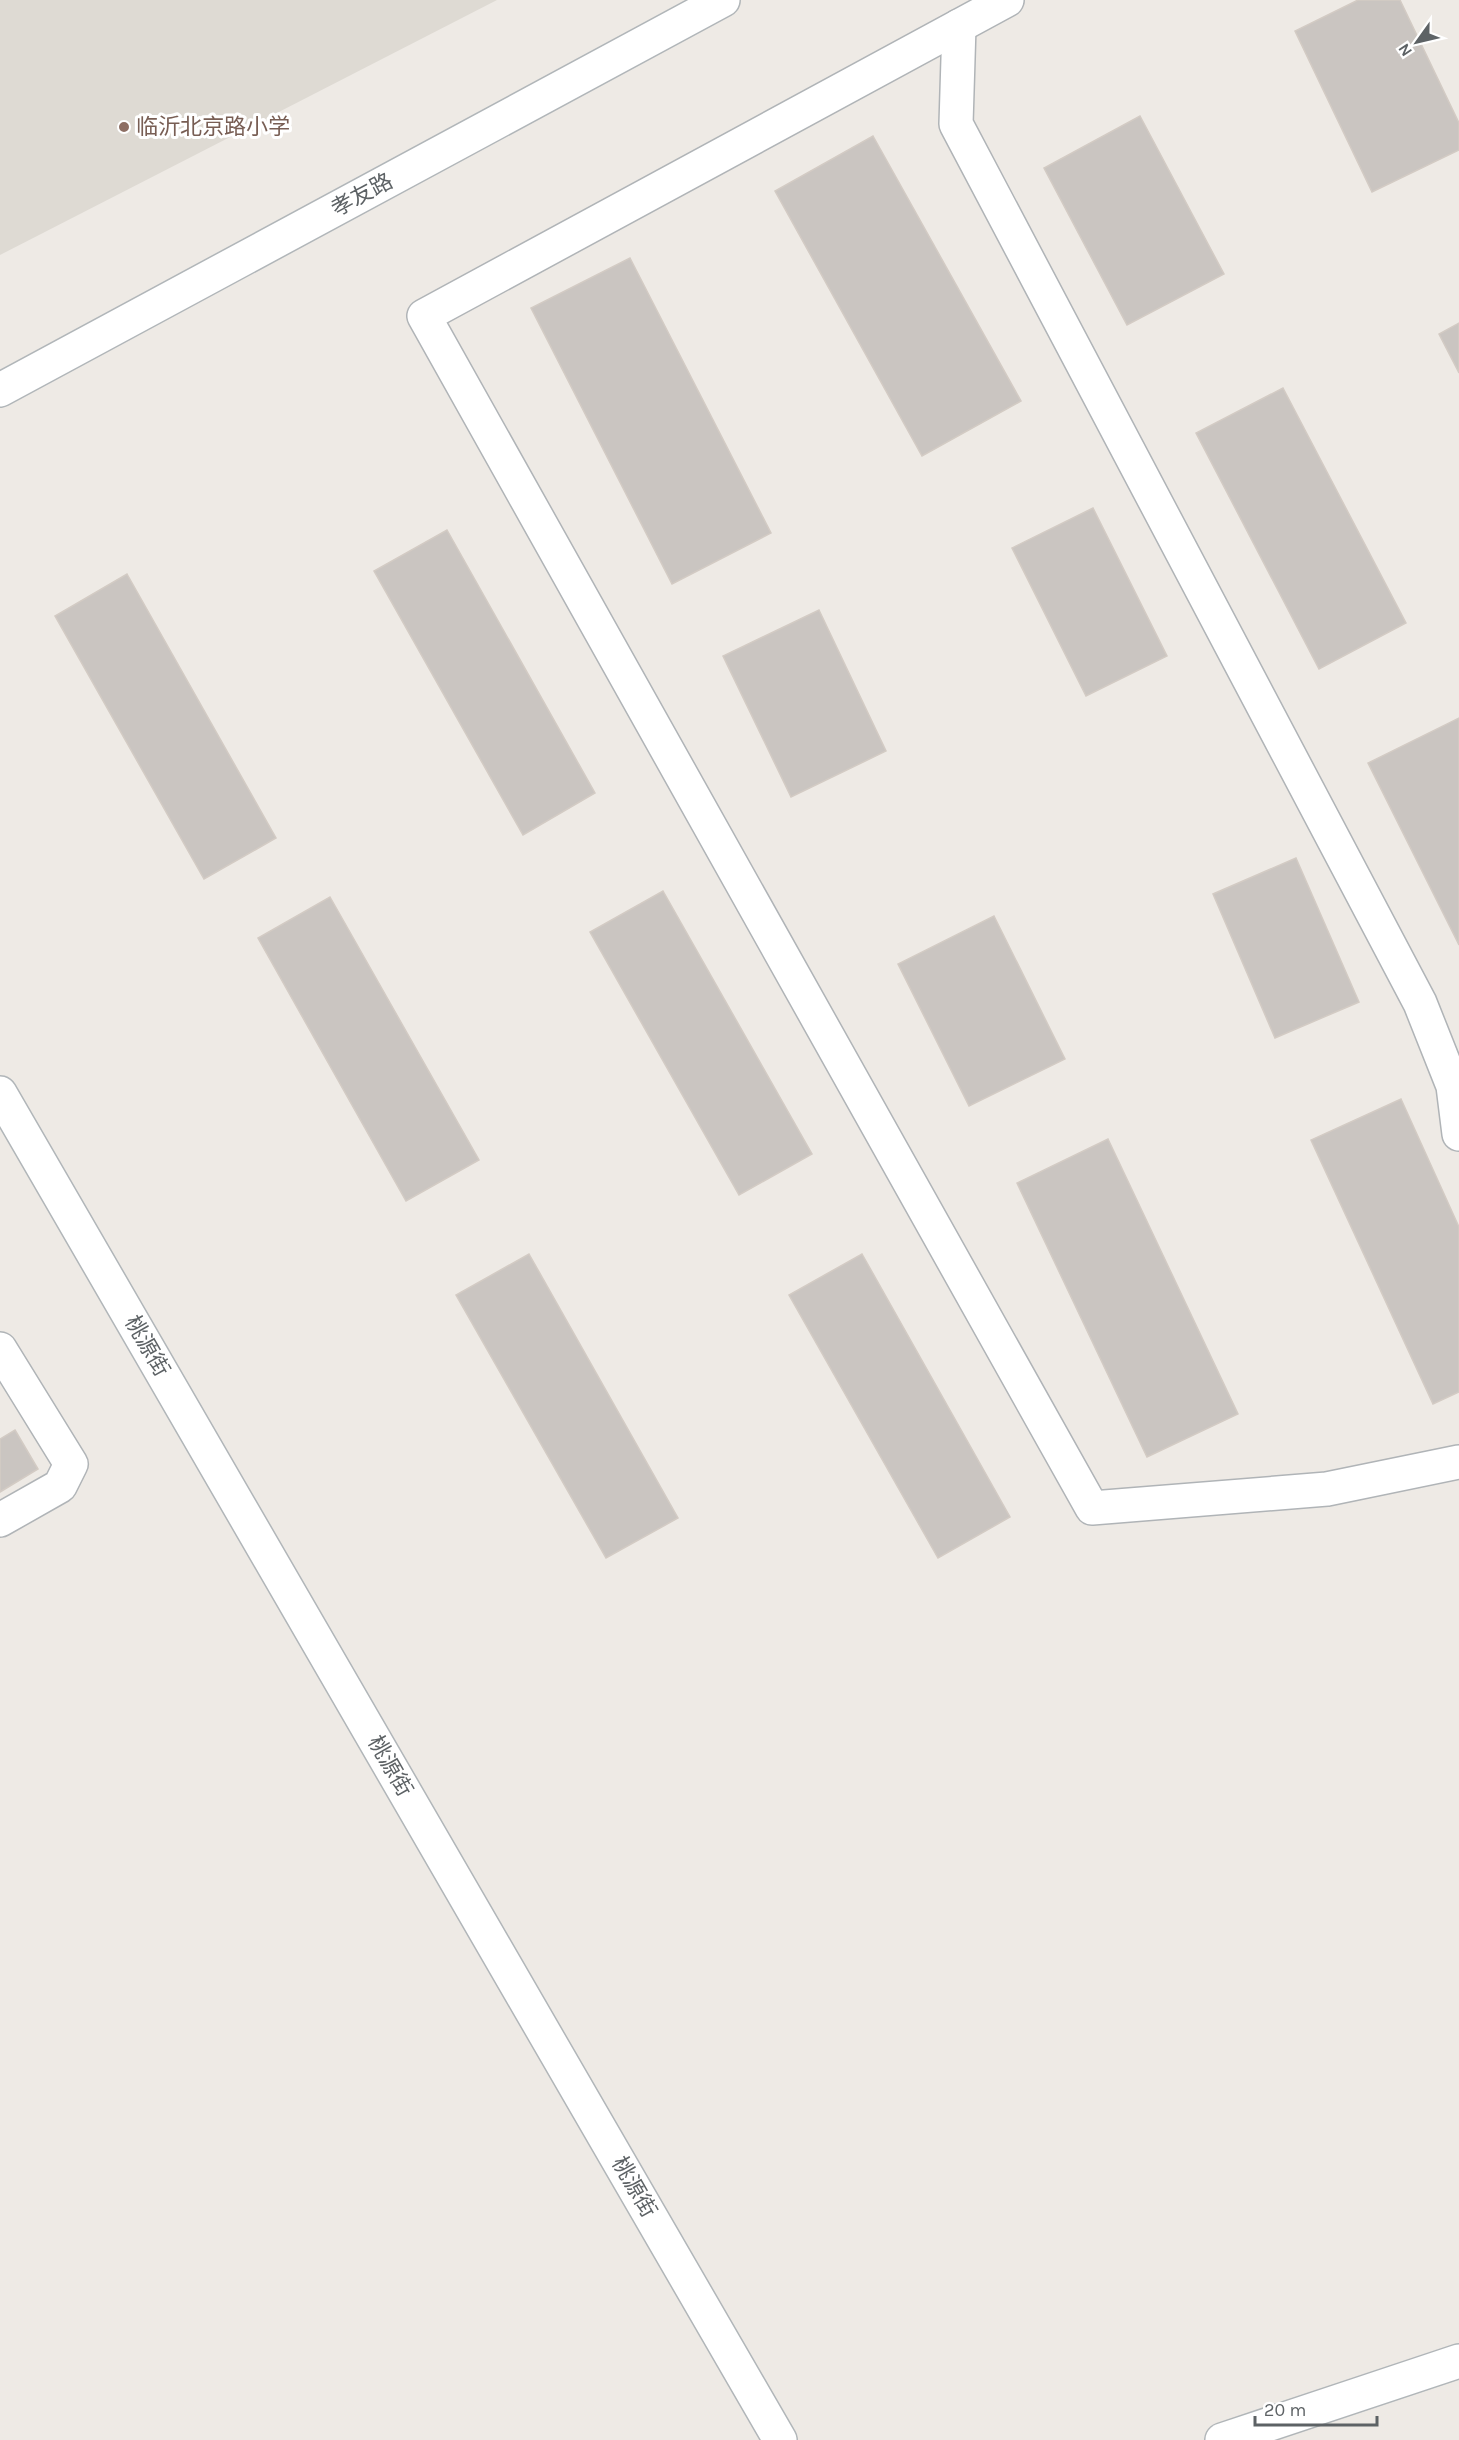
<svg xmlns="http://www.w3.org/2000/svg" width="1459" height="2440" font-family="Karla,'Noto Sans SC',sans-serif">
<rect width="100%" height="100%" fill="#eeeae5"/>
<path fill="#dedad3" d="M0 0H497L0 255Z"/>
<g fill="#cac5c1" stroke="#d3cbc4" stroke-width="1.5">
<path d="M1358 0H1400L1459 123V150L1372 192 1295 31Z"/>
<path d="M1140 116 1224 274 1127 325 1044 168Z"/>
<path d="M873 136 1021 401 922 456 775 191Z"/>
<path d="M630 258 771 533 672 584 531 308Z"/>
<path d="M1459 323V373L1439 334Z"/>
<path d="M1283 388 1406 623 1319 669 1196 433Z"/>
<path d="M1093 508 1167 656 1086 696 1012 548Z"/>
<path d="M447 530 595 793 523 835 374 571Z"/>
<path d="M127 574 276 838 204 879 55 616Z"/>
<path d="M819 610 886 751 791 797 723 656Z"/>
<path d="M1459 718V945L1368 763Z"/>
<path d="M1296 858 1359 1002 1275 1038 1213 894Z"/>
<path d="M663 891 812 1154 739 1195 590 932Z"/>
<path d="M330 897 479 1160 406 1201 258 938Z"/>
<path d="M994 916 1065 1059 969 1106 898 964Z"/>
<path d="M1401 1099 1459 1227V1392L1433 1404 1311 1140Z"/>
<path d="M1108 1139 1238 1414 1147 1457 1017 1183Z"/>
<path d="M529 1254 678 1518 606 1558 456 1295Z"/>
<path d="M862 1254 1010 1517 938 1558 789 1295Z"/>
<path d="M15 1430 38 1469 0 1492V1439Z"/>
</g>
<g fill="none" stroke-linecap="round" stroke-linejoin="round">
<g stroke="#b0b4b7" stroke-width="36">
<g id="street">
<path d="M1007 0 424 316 1092 1508 1327 1489 1459 1462"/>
<path d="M959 26 956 124 1420 1003 1453 1086 1459 1134"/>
<path d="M0 1349 71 1464 60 1486 0 1520"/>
</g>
</g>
<g stroke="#b1b6b9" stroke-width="36">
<g id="secondary">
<path d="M0 390 723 0"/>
<path d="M0 1093 780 2440"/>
<path d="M1222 2440 1459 2361"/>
</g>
</g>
<use href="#street" stroke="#fff" stroke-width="33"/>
<use href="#secondary" stroke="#fff" stroke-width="33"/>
</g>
<circle fill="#8d6e63" stroke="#fff" stroke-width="2" cx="124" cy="127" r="6"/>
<g text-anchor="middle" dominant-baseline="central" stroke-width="6" stroke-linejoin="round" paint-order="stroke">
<g font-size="22" fill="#785e54" stroke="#fff" text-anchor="start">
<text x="136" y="127">临沂北京路小学</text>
</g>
<g font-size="22" fill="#5d6265" stroke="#fff">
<text transform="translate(362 195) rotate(-28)">孝友路</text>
<text transform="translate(147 1346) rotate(60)">桃源街</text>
<text transform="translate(390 1766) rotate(60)">桃源街</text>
<text transform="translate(634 2187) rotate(60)">桃源街</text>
</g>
</g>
<g transform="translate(1417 42) rotate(236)" stroke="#ffffff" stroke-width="4.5" paint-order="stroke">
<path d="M0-4.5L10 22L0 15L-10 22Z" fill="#5d6265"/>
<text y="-9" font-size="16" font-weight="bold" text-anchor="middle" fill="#5d6265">N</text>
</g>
<path d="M1255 2416v9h122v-9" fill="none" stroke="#5d6265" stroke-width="3"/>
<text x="1264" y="2416" font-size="18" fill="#5d6265" stroke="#ffffff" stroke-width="4.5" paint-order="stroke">20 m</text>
</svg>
